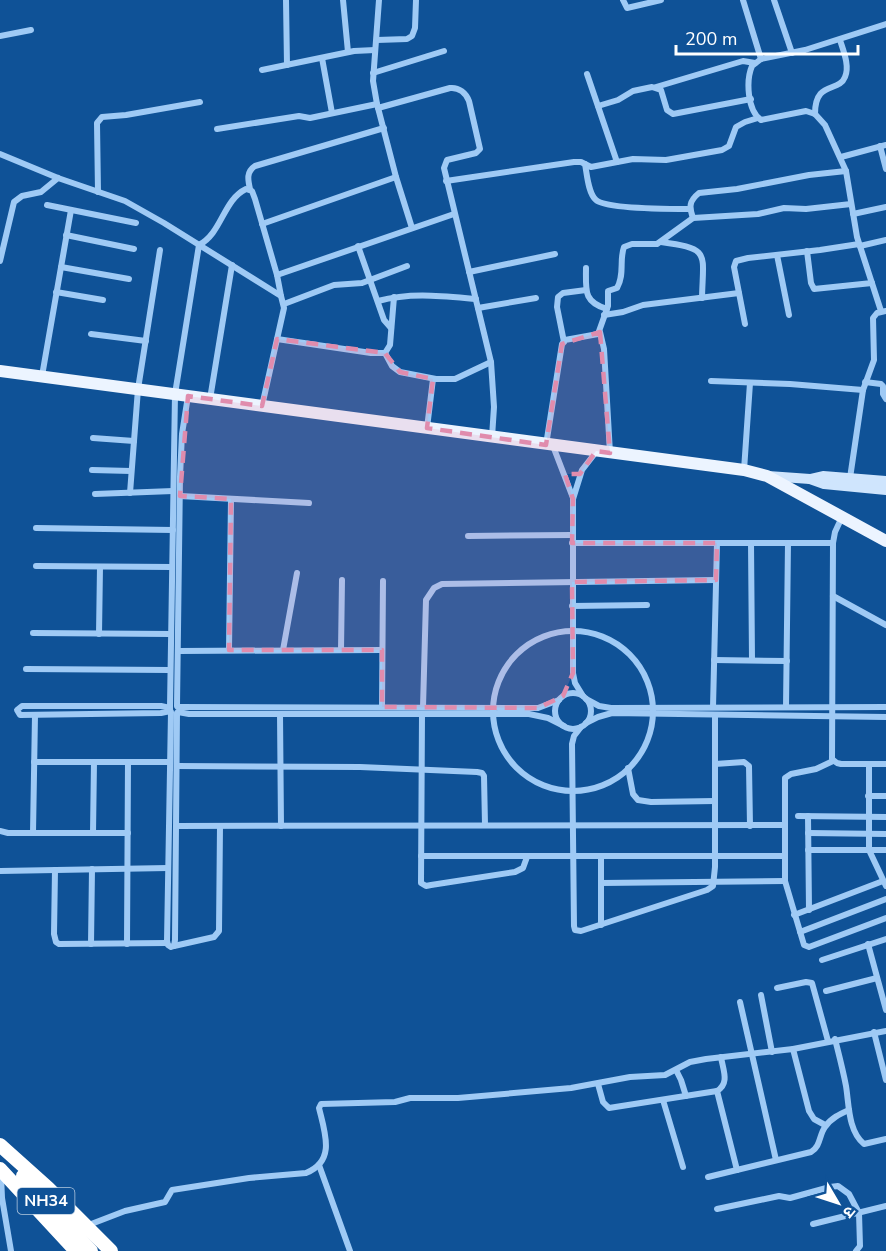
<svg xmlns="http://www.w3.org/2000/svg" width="886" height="1251" font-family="'Nunito Sans','Noto Sans Devanagari',sans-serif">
<rect width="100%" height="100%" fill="#0f5297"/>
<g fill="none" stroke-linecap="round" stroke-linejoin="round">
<g stroke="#9fcaf5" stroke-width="6">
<path d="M286 0 287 65"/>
<path d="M343 0 348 52"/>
<path d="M379 0 373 81 377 104 396 177 412 228"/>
<path d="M623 0 627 8 661 0"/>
<path d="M743 0 761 59"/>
<path d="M774 0 792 53"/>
<path d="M0 36 31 30"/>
<path d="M377 40 407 39 412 36 415 28 416 0"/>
<path d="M322 58 332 113"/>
<path d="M262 70 354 51 375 50"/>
<path d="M373 73 444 51"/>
<path d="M587 74 617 162"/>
<path d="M656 87 743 61 755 63"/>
<path d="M598 106 618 100 633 91 652 87 661 90 667 110 673 114 751 99"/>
<path d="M378 108 450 88C459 87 466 93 469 101L480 149 476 153 447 160 444 168 491 362 494 407 492 437"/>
<path d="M815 114C815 80 839 93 845 77 850 66 843 50 840 40"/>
<path d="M217 129 299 116 310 118 377 104"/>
<path d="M880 146 886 169"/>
<path d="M0 154 58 178 125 201 164 223 281 296 284 308 262 406"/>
<path d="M841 157 886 145"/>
<path d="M585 164C587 174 588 193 596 200 606 209 674 209 690 209"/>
<path d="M446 181 574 162H581L591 167 633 159 666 160 722 150 729 146 736 127 745 122 758 118"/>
<path d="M250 189C248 180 246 172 255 166L384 128"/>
<path d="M98 192 97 123 102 117 126 115 200 102"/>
<path d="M47 205 136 223"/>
<path d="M853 214 886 207"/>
<path d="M693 218C689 207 689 201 699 193L737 189 809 175 846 171"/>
<path d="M262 224 396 177"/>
<path d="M66 235 134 249"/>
<path d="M661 242C711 249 703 252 702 298"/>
<path d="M358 246 384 320 391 328"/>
<path d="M860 246 886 240"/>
<path d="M807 251 811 283 814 289 872 283"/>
<path d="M777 255 789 315"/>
<path d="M0 261 14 202 22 196 41 192 58 178"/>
<path d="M61 267 129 279"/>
<path d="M586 268C586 290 583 302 607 309"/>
<path d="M469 272 555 254"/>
<path d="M277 275 454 214"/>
<path d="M56 292 103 300"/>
<path d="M378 301C411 292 442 296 476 299"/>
<path d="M284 304 334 285 362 283 407 266"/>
<path d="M478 308 536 298"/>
<path d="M881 311 857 237 846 171 825 125 815 114 806 111 761 120C747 110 746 80 752 66L761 59 805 50 886 24"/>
<path d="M604 315 623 312 643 305 739 293"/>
<path d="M745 324 734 267 736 261 748 258 820 250 859 244"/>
<path d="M600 332 604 349 610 453"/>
<path d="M91 334 146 341"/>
<path d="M277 339 371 353H385L390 345 394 297"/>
<path d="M564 342 557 307 558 297 563 293 586 290"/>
<path d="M385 353 392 366 400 372 436 379H455L491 362"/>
<path d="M42 376 71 210"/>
<path d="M711 381 790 384 863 390"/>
<path d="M865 382 881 384 883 386V394L886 399"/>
<path d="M210 399 232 265"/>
<path d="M427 428 433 379"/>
<path d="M93 438 134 441"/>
<path d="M546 445 562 344 565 340 598 334 608 306V291L617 288C625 274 619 260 624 247L632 244H657L693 218 758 214 784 208 806 209 851 204"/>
<path d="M553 446 573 498"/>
<path d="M92 470 131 471"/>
<path d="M744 470 750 383"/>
<path d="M850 478 863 390 874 360 873 318 877 313 886 311"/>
<path d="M130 493 138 389 160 250"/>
<path d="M95 494 173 491"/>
<path d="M180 496 309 503"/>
<path d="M842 517 835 532 833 543 832 759 837 763 841 764H886"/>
<path d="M36 528 173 530"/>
<path d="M468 536 572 535"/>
<path d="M572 543H833"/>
<path d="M751 543 752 660"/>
<path d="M36 566 172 567"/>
<path d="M833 596 886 625"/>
<path d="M572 606 647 605"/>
<circle cx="573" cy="711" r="80"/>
<path d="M33 633 171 634"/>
<path d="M99 634 100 567"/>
<path d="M229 650 231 499"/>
<path d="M283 650 297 573"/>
<path d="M341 650 342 580"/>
<path d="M179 651 382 650"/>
<path d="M714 660 787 661"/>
<path d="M26 669 170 670"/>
<circle cx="573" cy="711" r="18"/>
<path d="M583 696 575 683 573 673V499L582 470 596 452"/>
<path d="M586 699 599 706 611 708 886 707"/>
<path d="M177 706 180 477 182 434 188 396"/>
<path d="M170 707 175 394 199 245C222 233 223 200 246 189L252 191 255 199 277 275 281 296"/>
<path d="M178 707 530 708H538L559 700"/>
<path d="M382 707 383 581"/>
<path d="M423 707 426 600 434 588 442 584 716 580"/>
<path d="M713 707 717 543"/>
<path d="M786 707 788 543"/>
<path d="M170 711 161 713 20 715 17 710 22 706H161L170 708V712"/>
<path d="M171 712 167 941 168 945 171 947 174 946 175 940 177 713"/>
<path d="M178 712 189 714H529L548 718 564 726"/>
<path d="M280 714 281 826"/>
<path d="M422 715 421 883 426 886 431 885 515 872 523 868 527 857"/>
<path d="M586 723 598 717 612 713 886 717"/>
<path d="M581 727 574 736 572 744 574 926 575 930 581 931 707 890 713 886 715 867V715"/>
<path d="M833 761 816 769 791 774 785 778V881L804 945 809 947 886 918"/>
<path d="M34 762H170"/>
<path d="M715 764 744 762 749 766 750 826"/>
<path d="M869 764V850L886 886"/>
<path d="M177 766 360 767 477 772 482 773 484 776 485 825"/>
<path d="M628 768 633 794 638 800 651 802 715 801"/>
<path d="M868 796H886"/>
<path d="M798 816 886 817"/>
<path d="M808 816 809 910"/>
<path d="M177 826 784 825"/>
<path d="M0 831 8 833H128"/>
<path d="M33 833 35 715"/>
<path d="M93 833 94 762"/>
<path d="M808 833 886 834"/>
<path d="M808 850H886"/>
<path d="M421 856H785"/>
<path d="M55 870 54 934 56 942 59 944 167 943"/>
<path d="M0 871 168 868"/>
<path d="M601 883 785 881"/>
<path d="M794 915 883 881"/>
<path d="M601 925V856"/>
<path d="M800 932 886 899"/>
<path d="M91 944 92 869"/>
<path d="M127 944 128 762"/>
<path d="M868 944 886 1010"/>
<path d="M174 946 214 937 219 931 220 826"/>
<path d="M822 960 886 939"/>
<path d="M777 988 806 982 812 983 828 1041"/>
<path d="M826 991 877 978"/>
<path d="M761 995 772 1052"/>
<path d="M740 1002 776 1160"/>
<path d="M874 1032 886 1080"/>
<path d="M835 1039C839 1055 843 1070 846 1086 849 1104 848 1131 864 1144L886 1139"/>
<path d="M793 1049 809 1111 814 1119 825 1125"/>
<path d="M676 1070 681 1080 686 1096"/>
<path d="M598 1084 603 1102 609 1108 717 1091C730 1083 723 1070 721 1057"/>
<path d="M717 1091 737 1170"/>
<path d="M663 1100 683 1167"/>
<path d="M319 1165 350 1251"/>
<path d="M1 1176 2 1198 11 1251"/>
<path d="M708 1177 811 1152C821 1146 819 1135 825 1127 831 1118 840 1114 849 1110"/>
<path d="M717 1209 779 1196 790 1198 830 1187 838 1186 849 1194 859 1213 860 1246 856 1251"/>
<path d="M813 1224 886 1206"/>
<path d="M86 1226 125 1211 165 1202 172 1190 249 1178 306 1173C336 1161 325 1133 319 1108L321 1104 395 1102 410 1098H458L571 1088 630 1077 665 1075 690 1062 706 1059 793 1049 886 1031"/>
</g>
<g stroke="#cfe5fd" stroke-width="10">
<path d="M768 476 810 479 824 484 886 490"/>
<path d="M810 479 823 476 886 481"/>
</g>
<path stroke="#ecf4ff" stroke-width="12" d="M0 371 744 470 767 476 886 541"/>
<g stroke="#fff" stroke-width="14">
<path d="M0 1145 48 1188 111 1251"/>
<path d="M0 1169 76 1251"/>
<path d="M23 1176 91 1251"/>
</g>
</g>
<path fill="#e08cad" fill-opacity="0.2" stroke="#e08cad" stroke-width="4.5" stroke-dasharray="12 8" stroke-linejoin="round" d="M600 332 610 453 596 451 580 474H565L573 499 572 543H717L716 580 572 582 573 673 563 696 538 708 382 707V650H229L231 499 180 496 188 396 262 406 277 339 385 353 400 372 433 379 427 428 546 445 562 344Z"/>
<g text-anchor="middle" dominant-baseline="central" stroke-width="5" stroke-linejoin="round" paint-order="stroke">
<rect fill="#0f5297" stroke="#b7cbe0" stroke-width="1.5" x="17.5" y="1188" width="57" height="26" rx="4.5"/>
<g font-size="16" font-weight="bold" fill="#fff">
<text x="46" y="1201">NH34</text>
</g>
</g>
<g transform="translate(838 1203) rotate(129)" stroke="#0f5297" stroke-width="4.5" paint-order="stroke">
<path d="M0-4.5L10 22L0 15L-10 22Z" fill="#ffffff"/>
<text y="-9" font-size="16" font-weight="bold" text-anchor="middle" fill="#ffffff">उ</text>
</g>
<path d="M676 45v9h182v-9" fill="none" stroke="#ffffff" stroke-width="3"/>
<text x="685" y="45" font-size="18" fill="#ffffff" stroke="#0f5297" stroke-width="4.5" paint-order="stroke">200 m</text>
</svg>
